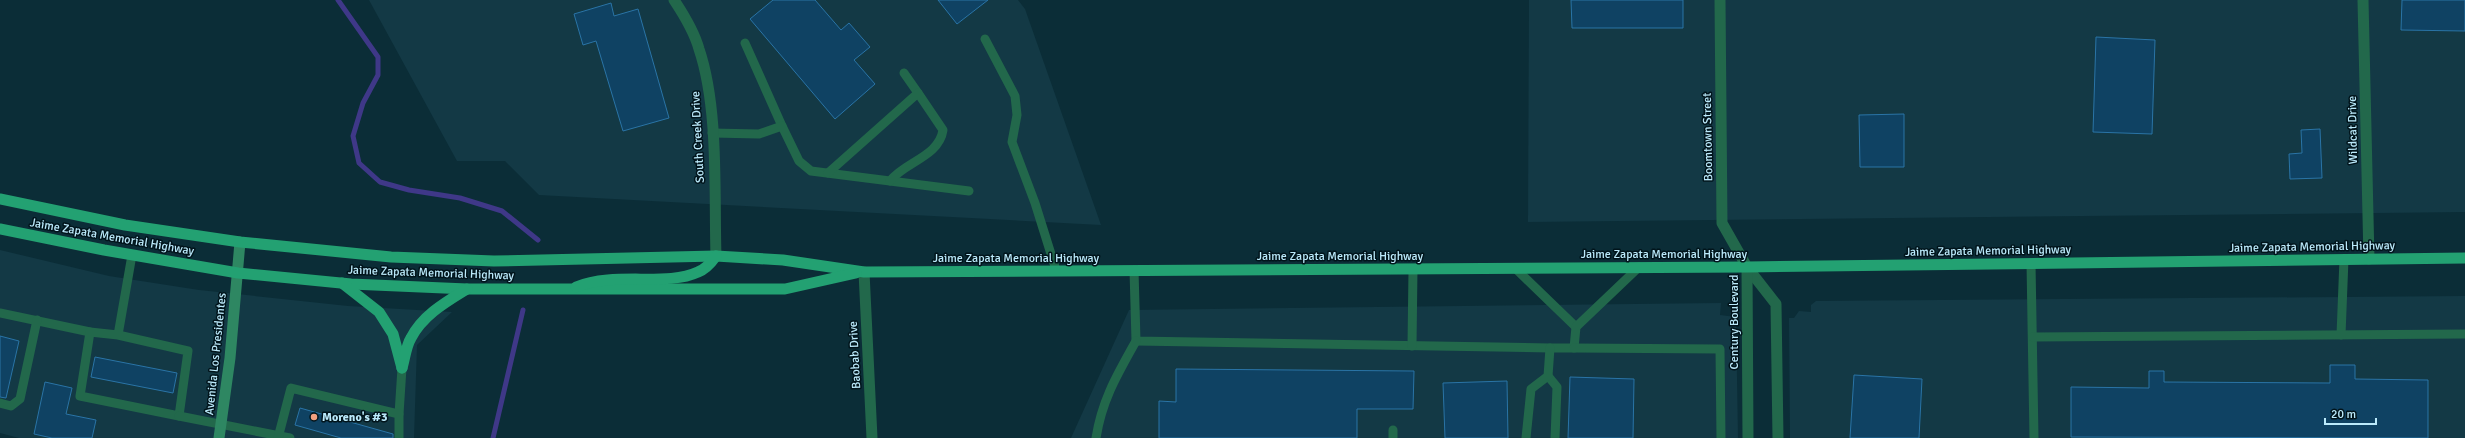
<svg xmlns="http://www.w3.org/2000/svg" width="2465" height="438" font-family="Signika,sans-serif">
<rect width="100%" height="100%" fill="#0b2d37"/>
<g fill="#133945">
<path d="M369 0H1018L1025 9 1101 225 539 195 505 161H457Z"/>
<path d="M1529 0H2465V212L1528 222Z"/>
<path d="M0 250 109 276 199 290 348 306 452 312 417 345 414 438H19L0 433Z"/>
<path d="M2465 296V438H1790L1789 318H1794L1799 311 1811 312V305L1816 301Z"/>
<path d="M1721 303 1720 315 1736 317 1738 438H1071L1129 310Z"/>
</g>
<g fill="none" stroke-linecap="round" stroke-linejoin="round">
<g stroke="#3f3888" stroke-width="5">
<path d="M338 0 378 57V75L363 103 353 136 359 163 380 182 409 190 460 198 502 211 538 240"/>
<path d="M493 438 523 310"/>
</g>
</g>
<g fill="#0f4263" stroke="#2a74a6">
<path d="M773 0H815L841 30 849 23 870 47 854 60 875 84 835 119 750 19Z"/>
<path d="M938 0H988L957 24Z"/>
<path d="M1571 0H1683V28H1572Z"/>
<path d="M2402 0H2465V31L2401 30Z"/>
<path d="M611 3 614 16 638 9 669 118 623 131 596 41 583 45 574 14Z"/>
<path d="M2096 37 2155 40 2152 134 2093 132Z"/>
<path d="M1904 114V167H1860L1859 115Z"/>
<path d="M2320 129 2322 178 2290 179 2289 154 2302 153 2301 130Z"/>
<path d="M0 336 19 341 6 398 0 397Z"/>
<path d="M95 357 177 373 173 393 91 377Z"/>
<path d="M2330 365H2355V379L2428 380V438L2071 437V387L2149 388V371H2164V382L2330 383Z"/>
<path d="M1176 369 1414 371 1413 409H1357V438H1159V401L1176 402Z"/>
<path d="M1854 375 1922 379 1919 438H1850Z"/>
<path d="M1570 377 1634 379 1633 438H1568Z"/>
<path d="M1507 381 1508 438H1445L1443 383Z"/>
<path d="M45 382 72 388 66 414 96 420 92 438H52L34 434Z"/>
<path d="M300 408 393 434V438H341L295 425Z"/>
</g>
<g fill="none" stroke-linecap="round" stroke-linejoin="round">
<g stroke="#22684b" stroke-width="9">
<path d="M985 39 1015 96 1017 115 1012 142 1035 203 1056 270"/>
<path d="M745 43 782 126"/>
<path d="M904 73 918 93"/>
<path d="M712 133 759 134 782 126 799 161 811 171 969 191"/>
<path d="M828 173 918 93 943 130C939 157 904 162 890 181"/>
<path d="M2031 263 2034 438"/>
<path d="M1515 268 1576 327"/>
<path d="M1134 270 1136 341 1550 348H1574L1576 327 1639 267"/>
<path d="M0 313 90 332"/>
<path d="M118 335 90 332 80 396 179 416 188 351 118 335 132 255"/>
<path d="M2341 335 2344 259"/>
<path d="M2033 337 2465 334"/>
<path d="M1412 346 1413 269"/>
<path d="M1574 348 1720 349 1721 438"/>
<path d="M1548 376 1557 387 1555 438"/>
<path d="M0 403 11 406 20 399 37 320"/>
<path d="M399 414 402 368"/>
<path d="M179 416 290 438"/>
<path d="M1393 430V438"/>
<path d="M278 438 291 388 399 414V438"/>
<path d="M1096 438C1102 400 1117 375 1136 341"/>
<path d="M1526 438 1531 389 1548 376 1550 348"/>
</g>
<g stroke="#22684b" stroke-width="11">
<path d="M674 0C684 15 694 31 699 49 719 108 714 193 716 256"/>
<path d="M1720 0 1722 223 1747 267"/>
<path d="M2363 0 2369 259"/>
<path d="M864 272 872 438"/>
</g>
<g stroke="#22684b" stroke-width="11">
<path d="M1747 267 1776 304 1778 438"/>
<path d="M1747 267 1748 438"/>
</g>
<path stroke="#2e8762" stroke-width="11" d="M219 438 230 358 240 242"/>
<g stroke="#23a172" stroke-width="11">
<path d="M0 199 125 225 240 242 391 257 494 261 716 256 783 260 864 272 1747 267 2465 258"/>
<path d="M0 229 104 250 238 273 351 284 467 289H785L856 273"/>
<path d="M342 283 379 312 393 334 402 368"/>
<path d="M576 287C615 271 666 287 698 272 706 269 711 263 716 256"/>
<path d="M402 368C405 358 406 346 411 338 423 315 446 302 467 289"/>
</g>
</g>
<circle fill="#f2a080" stroke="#01141b" stroke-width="1.5" cx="314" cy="417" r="4"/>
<g text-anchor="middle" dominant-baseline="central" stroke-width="3" stroke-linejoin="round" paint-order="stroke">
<g font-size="12" fill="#bbeafb" stroke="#01141b">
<text transform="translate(2353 130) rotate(-91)">Wildcat Drive</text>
<text transform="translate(698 137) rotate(-93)">South Creek Drive</text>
<text transform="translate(1708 137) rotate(-91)">Boomtown Street</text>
<text transform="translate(112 237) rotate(10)">Jaime Zapata Memorial Highway</text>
<text transform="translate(2312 247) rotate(-1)">Jaime Zapata Memorial Highway</text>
<text transform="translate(1988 251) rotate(-1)">Jaime Zapata Memorial Highway</text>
<text x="1664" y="254">Jaime Zapata Memorial Highway</text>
<text x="1340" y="256">Jaime Zapata Memorial Highway</text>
<text x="1016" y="258">Jaime Zapata Memorial Highway</text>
<text transform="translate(431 273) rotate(2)">Jaime Zapata Memorial Highway</text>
<text transform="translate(1734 322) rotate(-90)">Century Boulevard</text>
<text transform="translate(216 354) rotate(-84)">Avenida Los Presidentes</text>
<text transform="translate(855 355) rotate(-93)">Baobab Drive</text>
</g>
<g font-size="12" font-weight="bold" fill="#bbeafb" stroke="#01141b" text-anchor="start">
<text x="322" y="417">Moreno's #3</text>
</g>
</g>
<path d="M2325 418v6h51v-6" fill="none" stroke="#bbeafb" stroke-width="2"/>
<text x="2331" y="418" font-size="12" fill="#bbeafb" stroke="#01141b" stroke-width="3" paint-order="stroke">20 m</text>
</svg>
